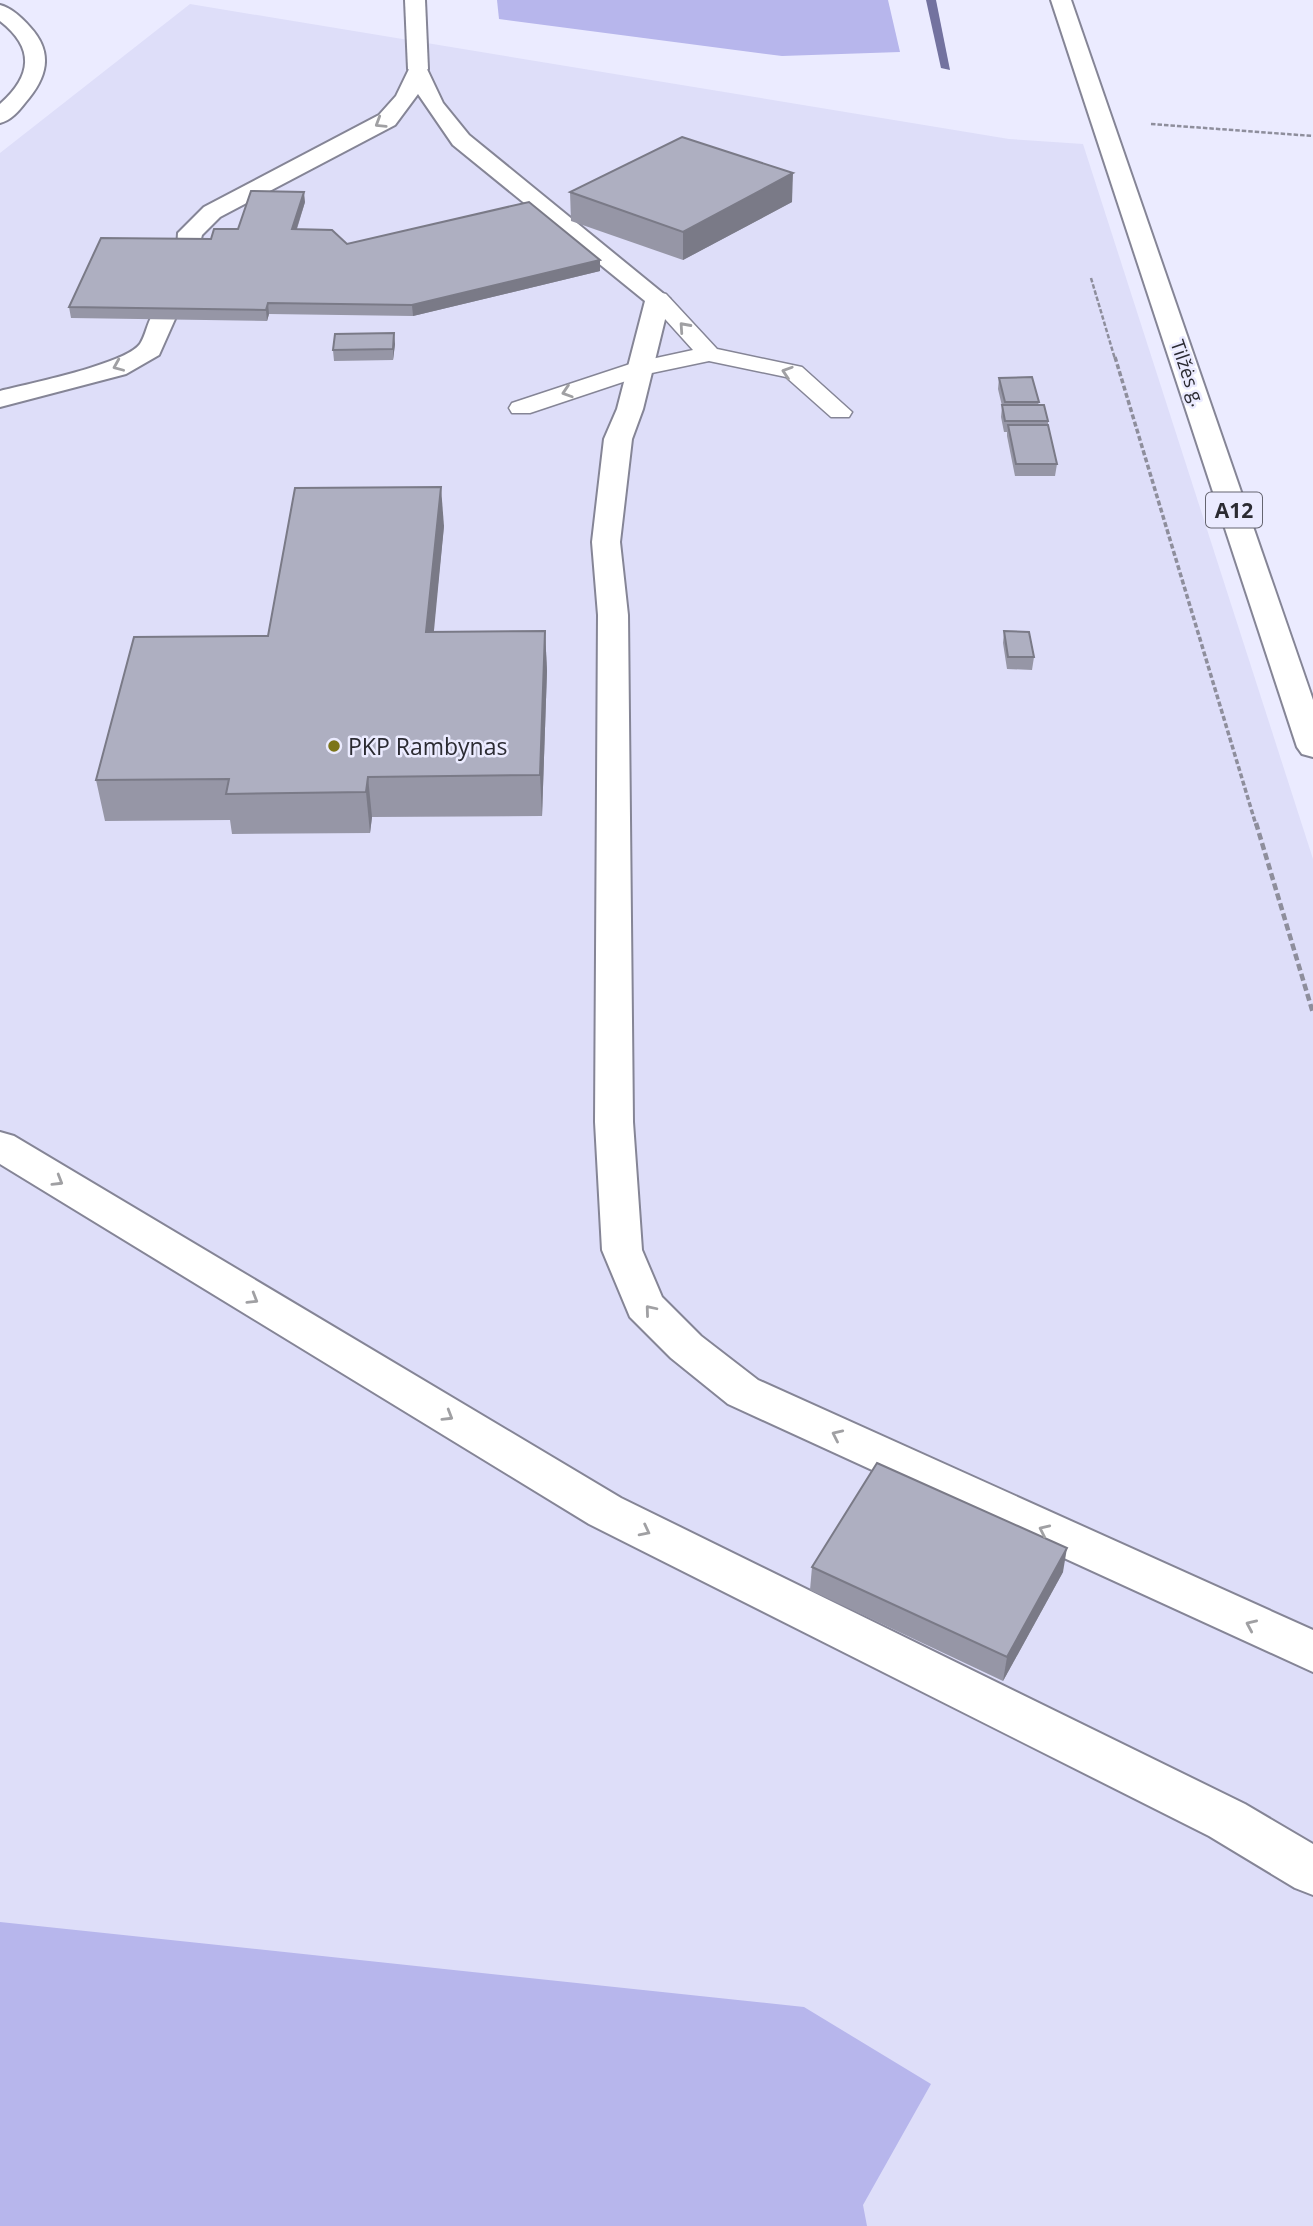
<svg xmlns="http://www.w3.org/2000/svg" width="1313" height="2226" font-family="'Open Sans',sans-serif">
<rect width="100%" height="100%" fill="#ebebff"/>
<path fill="#dedef9" d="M190 4 1009 139 1083 144 1313 859V2226H0V153Z"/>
<g fill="#b7b6ec">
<path d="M497 0H888L900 52 782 56 499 19Z"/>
<path d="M0 1922 804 2007 931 2084 863 2205 867 2226H0Z"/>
</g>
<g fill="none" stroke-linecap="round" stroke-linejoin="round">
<path fill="#73729f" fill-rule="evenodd" d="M926 0H936L950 70 941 68Z"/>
<g stroke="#858596" stroke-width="3">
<path id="lane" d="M658 292 666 294 717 349 802 367 852 412 849 417H831L786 377 709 361 647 374 530 413H512L509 408 512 403 633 363 693 350 647 299Z"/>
</g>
<g stroke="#858596" stroke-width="4">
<g id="street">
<path d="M418 63 425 65 443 103 469 135 670 299 643 409 632 439 620 542 628 615 633 1122 642 1250 662 1297 701 1336 758 1380 1313 1630V1672L728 1404 671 1358 630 1317 602 1250 595 1122 598 615 592 542 604 439 617 409 645 301 453 145 418 94 395 125 220 217 202 235 197 254H181L177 249 178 233 204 207 379 115 396 96 411 65Z"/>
<path d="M162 311 171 314 175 319 159 355 126 374 0 407V391C27 384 126 364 140 344 146 335 147 323 153 314Z"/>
<path d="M0 1132 14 1136 621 1498 1245 1804 1313 1844V1895L1295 1888 1209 1836 589 1524 0 1164Z"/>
</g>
</g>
<g stroke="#858596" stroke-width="4">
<path id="secondary" d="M0 5C12 8 22 18 30 27 54 53 47 78 25 103 18 112 11 120 0 123V104C32 76 35 48 0 21Z"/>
</g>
<g stroke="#858596" stroke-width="4">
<g id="highway">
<path d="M405 0H425L428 69 418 75 408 69Z"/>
<path d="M1051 0H1071L1313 700V757L1302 754 1297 747Z"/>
</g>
</g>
<g stroke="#8e8e9c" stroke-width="2.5" stroke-dasharray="4.5 2" stroke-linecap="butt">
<path d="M1151 124 1313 136"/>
<path d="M1091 278 1115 359"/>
</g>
<path stroke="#8e8e9c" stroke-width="3.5" stroke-dasharray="5 2.5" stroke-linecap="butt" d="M1115 357 1256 825"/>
<path stroke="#8e8e9c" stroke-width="4.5" stroke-dasharray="7 3.5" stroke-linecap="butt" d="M1256 823 1313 1013"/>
<use href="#lane" fill="#fff" fill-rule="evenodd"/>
<use href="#street" fill="#fff" fill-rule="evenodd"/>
<use href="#secondary" fill="#fff" fill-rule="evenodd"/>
<use href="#highway" fill="#fff" fill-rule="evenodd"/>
</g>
<g fill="#9696a6">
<path d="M570 192 792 202 683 260 571 221Z"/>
<path d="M305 202 297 229 347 244 600 271 413 316 269 314 267 321 71 318 69 307 238 229Z"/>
<path d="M395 344 393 360 334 361 333 350Z"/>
<path d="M999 378 1039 402 1038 405 1048 421V425L1057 464 1055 476H1015L1007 436V432H1004L1001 417 1002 406 998 389Z"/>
<path d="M444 526 433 632 545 631 547 671 542 816 372 817 370 833 232 834 230 820 105 821 96 780 268 636Z"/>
<path d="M1004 631 1034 657 1032 670 1007 669 1003 643Z"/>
<path d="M812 1567 1063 1572 1003 1681 810 1590Z"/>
</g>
<g fill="#7a7a87">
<path d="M793 173 792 202 683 260V232Z"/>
<path d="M304 192 305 202 293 240 292 229Z"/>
<path d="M600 260V271L413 316 412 305Z"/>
<path d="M268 303 269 314 267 321 266 310Z"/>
<path d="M394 333 395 344 393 360V349Z"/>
<path d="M441 487 444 526 430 672 426 632Z"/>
<path d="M545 631 547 671 542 816 540 775Z"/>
<path d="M368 777 372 817 370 833 366 792Z"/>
<path d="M1067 1548 1063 1572 1003 1681 1007 1657Z"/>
</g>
<g fill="#aeafc1" stroke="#7a7a87" stroke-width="2">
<path d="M682 137 793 173 683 232 570 192Z"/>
<path d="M251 191 304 192 292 229 332 230 347 244 529 202 600 260 412 305 268 303 266 310 69 307 101 238 211 239 214 229H238Z"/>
<path d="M394 333 393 349 333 350 335 334Z"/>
<path d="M1032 377 1039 402H1005L999 378Z"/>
<path d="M1002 405H1044L1048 421H1005Z"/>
<path d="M1008 425H1048L1057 464H1016Z"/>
<path d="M441 487 426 632 545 631 540 775 368 777 366 792 226 794 229 779 96 780 134 637 268 636 295 488Z"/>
<path d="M1004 631 1029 632 1034 657H1008Z"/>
<path d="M877 1463 1067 1548 1007 1657 812 1567Z"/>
</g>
<defs><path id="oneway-chevron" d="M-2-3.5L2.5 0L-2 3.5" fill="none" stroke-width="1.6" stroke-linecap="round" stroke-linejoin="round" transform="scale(1.75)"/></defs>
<g stroke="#a0a0a3">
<use href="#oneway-chevron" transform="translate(380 123) rotate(148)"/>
<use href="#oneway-chevron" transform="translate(684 327) rotate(-132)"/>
<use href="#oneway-chevron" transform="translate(118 366) rotate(157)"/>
<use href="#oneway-chevron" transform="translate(787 372) rotate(-162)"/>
<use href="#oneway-chevron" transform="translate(567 392) rotate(162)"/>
<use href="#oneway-chevron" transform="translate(58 1181) rotate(31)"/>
<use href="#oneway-chevron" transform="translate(253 1299) rotate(31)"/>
<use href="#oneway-chevron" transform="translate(650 1310) rotate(-130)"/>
<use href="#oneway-chevron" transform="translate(448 1416) rotate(31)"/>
<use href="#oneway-chevron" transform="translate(837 1435) rotate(-155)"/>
<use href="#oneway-chevron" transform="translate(1044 1530) rotate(-155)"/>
<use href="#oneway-chevron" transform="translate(645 1531) rotate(27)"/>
<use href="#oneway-chevron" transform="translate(1251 1625) rotate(-156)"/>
</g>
<circle fill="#7c7519" stroke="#ebebff" stroke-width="2.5" cx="334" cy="746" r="7"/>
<g text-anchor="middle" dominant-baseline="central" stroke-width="5" stroke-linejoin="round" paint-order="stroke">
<g font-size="19" fill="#2b2b32" stroke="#ebebff">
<text transform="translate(1188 373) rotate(71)">Tilžės g.</text>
</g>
<rect fill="#ebebff" stroke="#656570" stroke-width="2" x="1206" y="492.5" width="56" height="35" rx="5"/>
<g font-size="21" font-weight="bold" fill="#2b2b32">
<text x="1234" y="510">A12</text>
</g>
<g font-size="23" fill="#2b2b32" stroke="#ebebff" text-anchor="start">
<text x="348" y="746">PKP Rambynas</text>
</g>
</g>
</svg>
